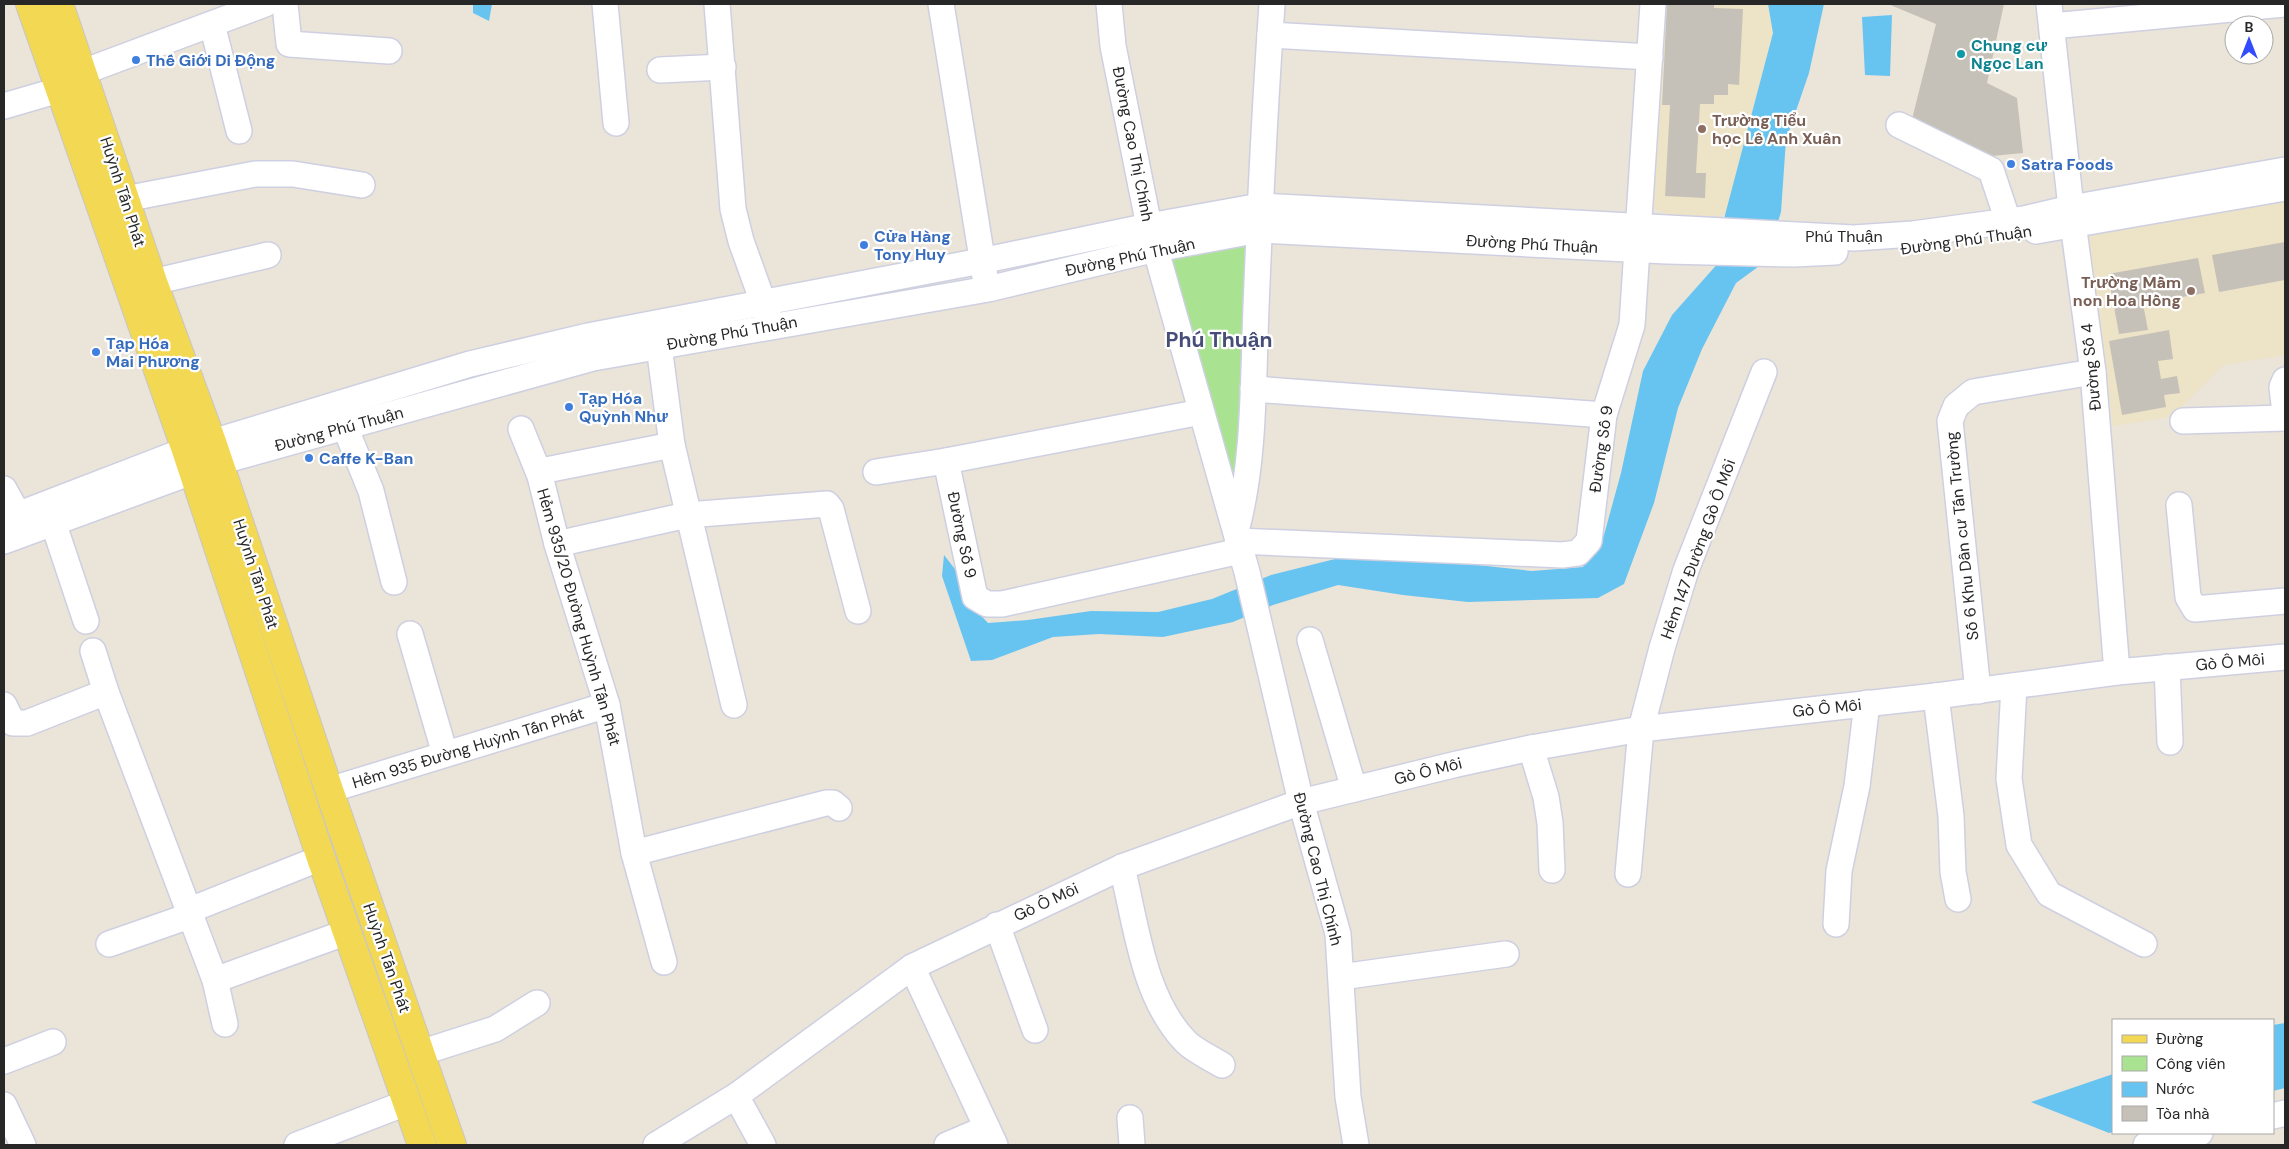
<svg xmlns="http://www.w3.org/2000/svg" width="2289" height="1149" font-family="'DM Sans',sans-serif">
<rect width="100%" height="100%" fill="#ebe4d8"/>
<g fill="#ede3c7">
<path d="M1664 4H1768L1773 33 1725 215 1693 217 1665 213 1655 209 1650 203Z"/>
<path d="M2285 198V355L2224 365 2172 417 2113 426 2088 227Z"/>
</g>
<path fill="#a9e392" d="M1245 240 1251 252 1238 481 1232 484 1168 255Z"/>
<g fill="#67c4f1">
<path d="M473 4H492L489 21 473 13Z"/>
<path d="M1768 4H1824L1809 73 1786 140 1781 212 1766 261 1736 283 1702 349 1678 408 1654 503 1624 584 1598 598 1468 602 1403 595 1338 585 1273 605 1233 622 1163 637 1099 634 1053 637 992 660 971 661 942 576 944 555 958 573 970 604 988 623 1028 620 1091 611 1158 612 1212 599 1271 575 1347 556 1440 561 1532 571 1583 567 1604 535 1621 473 1643 371 1672 315 1720 261 1725 215 1773 33Z"/>
<path d="M1892 15 1890 76 1865 75 1862 17Z"/>
<path d="M2285 1023V1088L2273 1091V1025Z"/>
<path d="M2113 1074V1132L2109 1133 2031 1102Z"/>
</g>
<g fill="#c6c1b8">
<path d="M1667 4H1714V8L1743 9 1739 85 1728 84V95H1714V104H1700L1696 173H1706L1705 198 1665 196 1670 105H1662Z"/>
<path d="M1888 4H2004L1987 83 2017 98 2023 153 1992 156 1911 123 1936 24Z"/>
<path d="M2285 242V280L2219 292 2212 255Z"/>
<path d="M2198 258 2205 293 2143 304 2148 330 2119 334 2108 274Z"/>
<path d="M2169 330 2173 359 2158 361 2161 379 2177 376 2180 393 2164 395 2166 407 2122 415 2109 341Z"/>
</g>
<g fill="none" stroke-linecap="round" stroke-linejoin="round">
<g stroke="#ced0e1" stroke-width="28">
<g id="minor">
<path d="M285 4 289 44 389 51"/>
<path d="M605 4 616 123"/>
<path d="M717 4 733 209 741 241 769 319"/>
<path d="M941 4 985 277"/>
<path d="M1109 4 1113 46 1149 226 1247 572 1301 802 1338 934 1348 1097 1356 1145"/>
<path d="M2049 4 2071 208 2093 372 2117 672"/>
<path d="M212 24 239 131"/>
<path d="M2052 26 2284 4"/>
<path d="M1270 35 1650 57"/>
<path d="M660 70 723 67"/>
<path d="M83 72 265 4"/>
<path d="M4 106 59 90"/>
<path d="M1899 125 1991 170 2008 221"/>
<path d="M125 199 255 174H293L362 185"/>
<path d="M2036 231 2285 188"/>
<path d="M153 282 268 255"/>
<path d="M659 346 672 445 734 705"/>
<path d="M2285 380 2282 387 2285 413"/>
<path d="M1253 389 1604 415"/>
<path d="M1201 412 946 461 975 597 987 604H1002L1240 551"/>
<path d="M2183 421 2285 418"/>
<path d="M345 427 371 491 394 582"/>
<path d="M521 429 540 476 557 544 607 705 634 853 664 962"/>
<path d="M876 472 946 461"/>
<path d="M540 476 546 470 672 445"/>
<path d="M4 489 18 514"/>
<path d="M2179 505 2188 597 2195 609 2285 601"/>
<path d="M4 520 186 450 470 364 588 336 981 261 1149 226 1260 206 1854 238 1913 234 2024 219 2071 208 2285 170"/>
<path d="M53 522 86 621"/>
<path d="M1236 531C1255 461 1253 379 1256 308 1260 206 1265 105 1272 4"/>
<path d="M4 541 219 462 593 358 988 289 1156 249 1259 230 1667 251 1794 254 1835 252"/>
<path d="M1238 541 1562 555 1578 553 1589 541 1604 415 1632 325 1653 4"/>
<path d="M557 544 687 515 827 504 831 509 858 611"/>
<path d="M410 634 445 754"/>
<path d="M1310 640 1354 789"/>
<path d="M93 651 106 692 215 980 225 1024"/>
<path d="M2167 667 2170 742"/>
<path d="M2014 686 2009 779 2019 845 2049 894 2144 944"/>
<path d="M1978 691 1950 421 1956 406 1973 392 2093 372"/>
<path d="M1936 696 1951 816 1953 872 1958 899"/>
<path d="M4 705 13 723H27L106 692"/>
<path d="M1531 748 1546 797 1550 823 1552 870"/>
<path d="M329 790 607 705"/>
<path d="M634 853 826 803H833L839 808"/>
<path d="M1122 867C1136 924 1143 998 1186 1042 1195 1051 1211 1058 1222 1065"/>
<path d="M1628 874 1641 729 1662 648 1686 570 1764 372"/>
<path d="M190 910 321 858"/>
<path d="M1836 924 1839 871 1857 786 1867 703"/>
<path d="M997 925 1035 1030"/>
<path d="M109 944 192 915"/>
<path d="M912 967 995 1145"/>
<path d="M1341 977 1506 954"/>
<path d="M215 980 347 932"/>
<path d="M420 1053 495 1029 537 1003"/>
<path d="M4 1061 53 1042"/>
<path d="M736 1096 763 1145"/>
<path d="M4 1105 23 1145"/>
<path d="M2273 1116 2285 1113"/>
<path d="M1130 1118 1132 1145"/>
<path d="M297 1145 406 1103"/>
<path d="M656 1145 736 1096 912 967 1122 867 1301 802 1457 764 1531 748 1641 729 1936 696 2117 672 2285 657"/>
<path d="M947 1145 987 1128"/>
<path d="M2146 1145 2200 1133"/>
</g>
</g>
<g stroke="#c7c7c7" stroke-width="30">
<g id="major">
<path d="M30 4 186 450 321 858 422 1145"/>
<path d="M59 4 153 282 212 442 329 790 452 1145"/>
</g>
</g>
<use href="#minor" stroke="#fff" stroke-width="25"/>
<use href="#major" stroke="#f3d854" stroke-width="28"/>
</g>
<circle fill="#0f9aa8" stroke="#fff" stroke-width="2" cx="1961" cy="54" r="5"/>
<g fill="#3f7fe0" stroke="#fff" stroke-width="2">
<circle cx="136" cy="60" r="5"/>
<circle cx="2011" cy="164" r="5"/>
<circle cx="864" cy="245" r="5"/>
<circle cx="96" cy="352" r="5"/>
<circle cx="569" cy="407" r="5"/>
<circle cx="309" cy="458" r="5"/>
</g>
<g fill="#8d6e63" stroke="#fff" stroke-width="2">
<circle cx="1702" cy="129" r="5"/>
<circle cx="2191" cy="291" r="5"/>
</g>
<g text-anchor="middle" dominant-baseline="central" stroke-width="4.5" stroke-linejoin="round" paint-order="stroke">
<g font-size="16" font-weight="bold" fill="#0d838f" stroke="#fff" text-anchor="start">
<text x="1971" y="45">Chung cư<tspan x="1971" dy="18">Ngọc Lan</tspan></text>
</g>
<g font-size="16" font-weight="bold" fill="#366cbe" stroke="#fff" text-anchor="start">
<text x="146" y="60">Thế Giới Di Động</text>
<text x="2021" y="164">Satra Foods</text>
<text x="874" y="236">Cửa Hàng<tspan x="874" dy="18">Tony Huy</tspan></text>
<text x="106" y="343">Tạp Hóa<tspan x="106" dy="18">Mai Phương</tspan></text>
<text x="579" y="398">Tạp Hóa<tspan x="579" dy="18">Quỳnh Như</tspan></text>
<text x="319" y="458">Caffe K-Ban</text>
</g>
<g font-size="16" font-weight="bold" fill="#785e54" stroke="#fff" text-anchor="start">
<text x="1712" y="120">Trường Tiểu<tspan x="1712" dy="18">học Lê Anh Xuân</tspan></text>
<text x="2181" y="282" text-anchor="end">Trường Mầm<tspan x="2181" dy="18">non Hoa Hồng</tspan></text>
</g>
<g font-size="16" fill="#272727" stroke="#fff">
<text transform="translate(1133 144) rotate(79)">Đường Cao Thị Chính</text>
<text transform="translate(123 192) rotate(72)">Huỳnh Tấn Phát</text>
<text x="1844" y="236">Phú Thuận</text>
<text transform="translate(1966 240) rotate(-8)">Đường Phú Thuận</text>
<text transform="translate(1532 244) rotate(3)">Đường Phú Thuận</text>
<text transform="translate(1130 257) rotate(-12)">Đường Phú Thuận</text>
<text transform="translate(732 333) rotate(-10)">Đường Phú Thuận</text>
<text transform="translate(2091 367) rotate(-96)">Đường Số 4</text>
<text transform="translate(339 429) rotate(-15)">Đường Phú Thuận</text>
<text transform="translate(1601 449) rotate(-82)">Đường Số 9</text>
<text transform="translate(962 535) rotate(78)">Đường Số 9</text>
<text transform="translate(1962 536) rotate(-96)">Số 6 Khu Dân cư Tấn Trường</text>
<text transform="translate(1698 549) rotate(-70)">Hẻm 147 Đường Gò Ô Môi</text>
<text transform="translate(256 574) rotate(72)">Huỳnh Tấn Phát</text>
<text transform="translate(579 617) rotate(74)">Hẻm 935/20 Đường Huỳnh Tấn Phát</text>
<text transform="translate(2230 662) rotate(-5)">Gò Ô Môi</text>
<text transform="translate(1827 708) rotate(-6)">Gò Ô Môi</text>
<text transform="translate(468 748) rotate(-17)">Hẻm 935 Đường Huỳnh Tấn Phát</text>
<text transform="translate(1428 771) rotate(-14)">Gò Ô Môi</text>
<text transform="translate(1318 869) rotate(76)">Đường Cao Thị Chính</text>
<text transform="translate(1046 902) rotate(-25)">Gò Ô Môi</text>
<text transform="translate(387 958) rotate(71)">Huỳnh Tấn Phát</text>
</g>
<g font-size="21" font-weight="bold" fill="#474d79" stroke="#fff">
<text x="1219" y="340">Phú Thuận</text>
</g>
</g>
<rect width="2289" height="1149" fill="none" stroke="#272727" stroke-width="10"/>
<rect x="2112" y="1019" width="162" height="115" fill="#ffffff" stroke="#a9a9a9"/>
<rect x="2122" y="1035" width="25" height="8" fill="#f3d854" stroke="#a9a9a9"/>
<text x="2156" y="1044" font-size="15" fill="#272727">Đường</text>
<rect x="2122" y="1056" width="25" height="15" fill="#a9e392" stroke="#a9a9a9"/>
<text x="2156" y="1069" font-size="15" fill="#272727">Công viên</text>
<rect x="2122" y="1082" width="25" height="15" fill="#67c4f1" stroke="#a9a9a9"/>
<text x="2156" y="1094" font-size="15" fill="#272727">Nước</text>
<rect x="2122" y="1106" width="25" height="15" fill="#c6c1b8" stroke="#a9a9a9"/>
<text x="2156" y="1119" font-size="15" fill="#272727">Tòa nhà</text>
<g transform="translate(2249 40)"><circle r="24" fill="#ffffff" stroke="#a9a9a9"/>
<path d="M0-4L9 19L0 12L-9 19Z" fill="#324bfe"/>
<text y="-8" font-size="14" font-weight="bold" text-anchor="middle" fill="#272727">B</text>
</g>
</svg>
